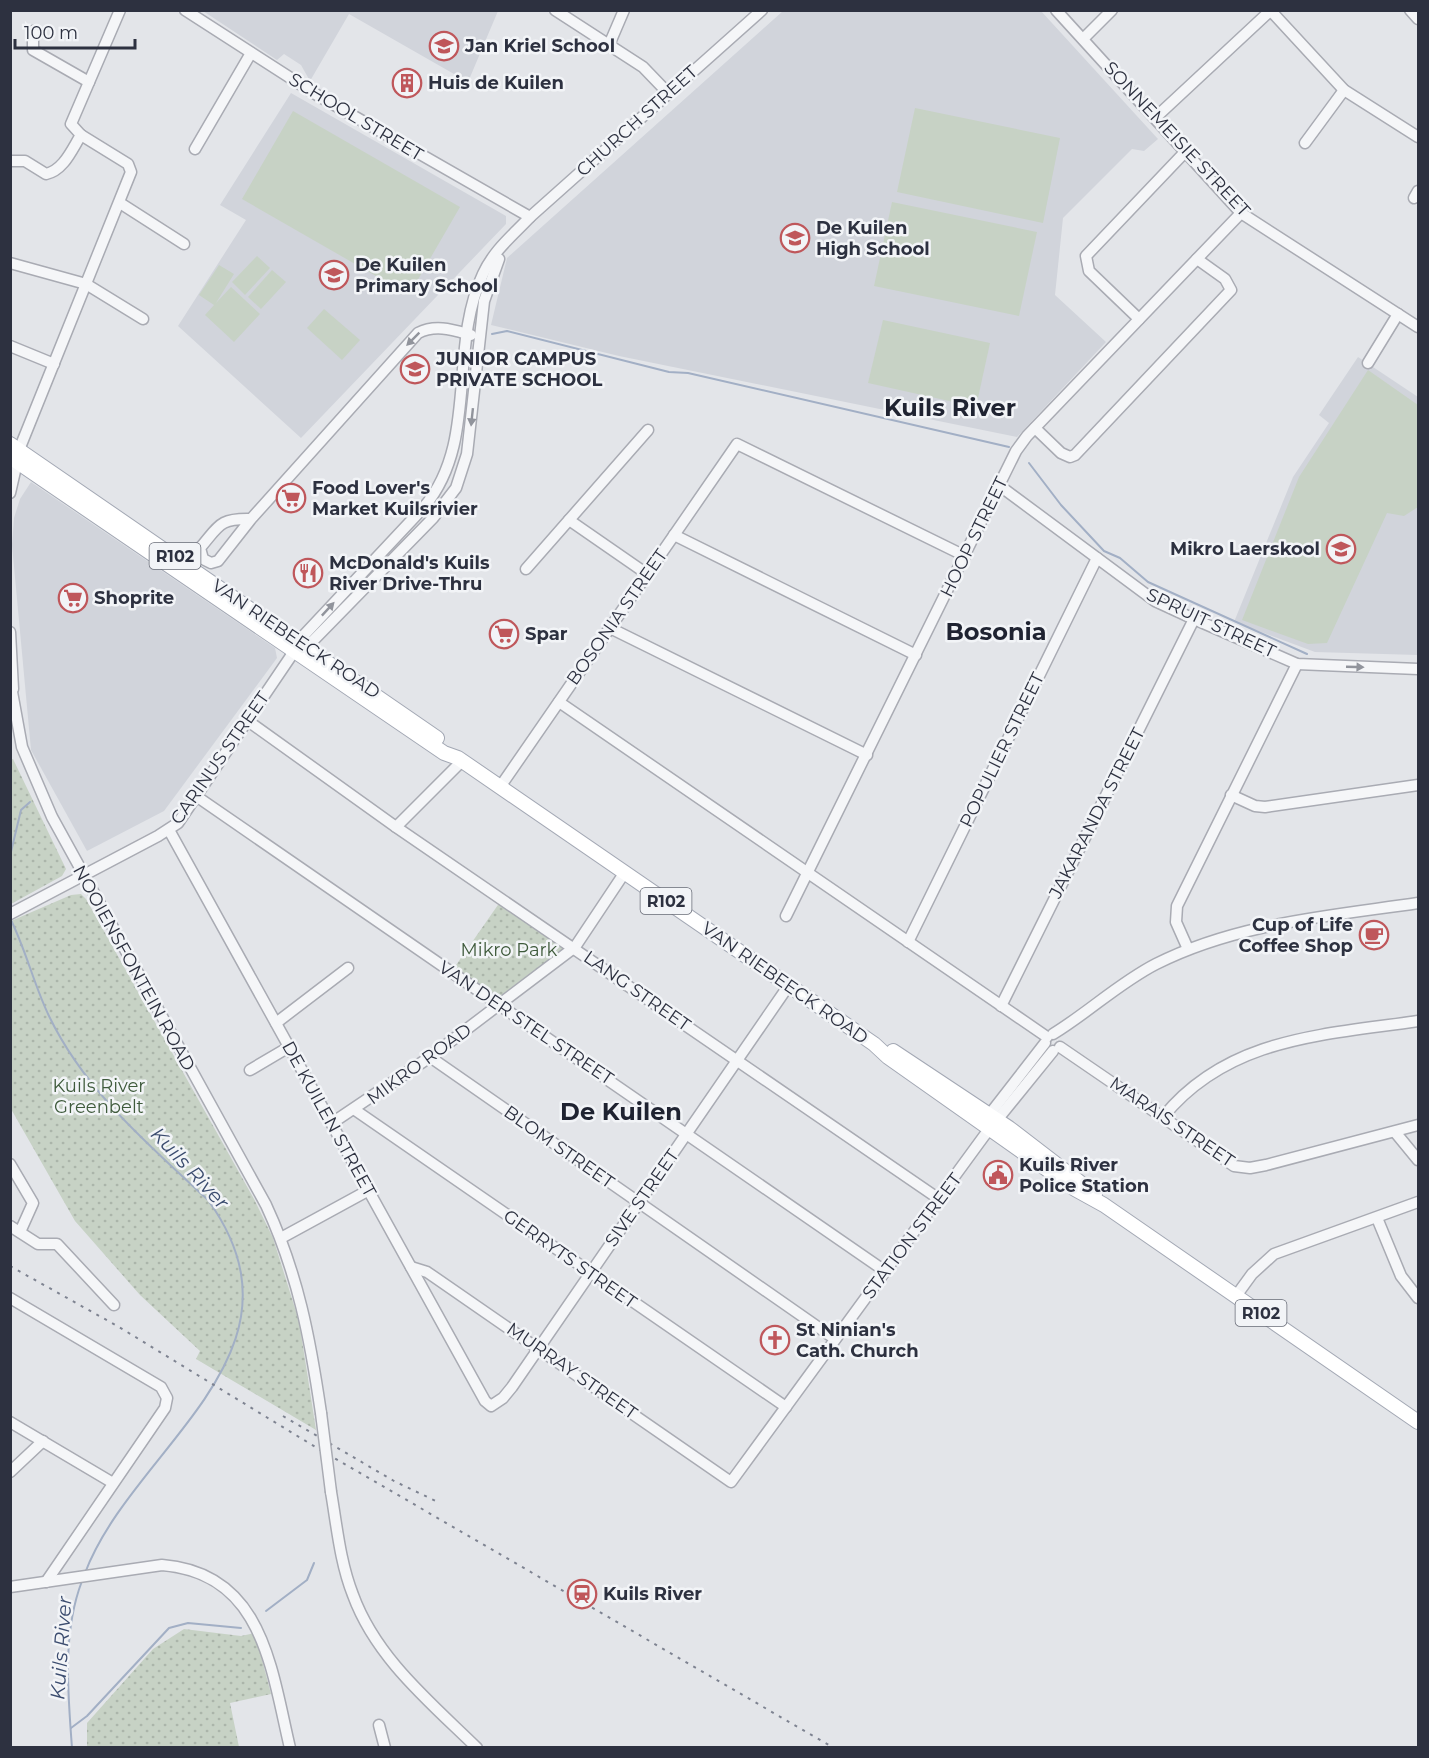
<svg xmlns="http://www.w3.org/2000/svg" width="1429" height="1758" font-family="Montserrat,sans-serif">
<defs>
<pattern id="grass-dots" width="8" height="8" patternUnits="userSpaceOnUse" patternTransform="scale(1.5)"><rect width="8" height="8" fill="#c7d2c5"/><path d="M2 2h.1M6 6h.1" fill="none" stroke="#abb5aa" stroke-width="1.8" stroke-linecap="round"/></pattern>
</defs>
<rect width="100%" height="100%" fill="#e3e5e9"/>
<g fill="#d1d4db">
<path d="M203 11H498L468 82 349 14 310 81 301 65 284 54 277 60Z"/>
<path d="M783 11H1041L1158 139 1144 151 1132 149 1063 218 1055 295 1106 342 1017 437 619 356 491 325 507 258Z"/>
<path d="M291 93 506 216V224L301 438 178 326 246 220 220 205Z"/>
<path d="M1358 357 1418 397V655L1315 652 1234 622 1293 477 1329 423 1319 415Z"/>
<path d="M31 482 275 648 277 658 164 811 87 851 31 750 12 545 14 518 20 499Z"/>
</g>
<g fill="url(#grass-dots)">
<path d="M13 759 66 869 62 876 11 904 10 760Z"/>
<path d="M81 894 86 899 254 1199 273 1238 299 1321 316 1430 196 1359 200 1351 140 1295 75 1221 11 1109V921L71 895Z"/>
<path d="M500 902 563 945 565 950 500 998 454 968Z"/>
<path d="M184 1629 241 1636 255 1633 271 1694 230 1703 239 1747H87V1723L153 1649Z"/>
</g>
<g fill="#c7d2c5">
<path d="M915 108 1060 138 1043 223 897 192Z"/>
<path d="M293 111 460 207 409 295 242 199Z"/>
<path d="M892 202 1037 232 1019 316 874 286Z"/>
<path d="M257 256 270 268 245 295 232 282Z"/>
<path d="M219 265 234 274 216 303 231 287 260 314 234 342 205 315 214 305 199 295Z"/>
<path d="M272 270 286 282 261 309 248 297Z"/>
<path d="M324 309 360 340 342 360 307 328Z"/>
<path d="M883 320 990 343 976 407 868 383Z"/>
<path d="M1368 370 1418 405V507L1404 516 1387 513 1327 643 1308 644 1242 620 1299 477Z"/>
</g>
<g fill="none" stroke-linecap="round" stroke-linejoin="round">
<g stroke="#a2afc5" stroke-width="2">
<path d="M492 334 507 331 669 372 688 373 1009 447"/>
<path d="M1029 463 1061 505 1104 551 1120 558 1148 582 1307 654"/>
<path d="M10 856 21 810 30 802"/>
<path d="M10 918C26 950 34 985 49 1016 85 1091 148 1144 208 1200 319 1354 133 1446 85 1573"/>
<path d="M266 1611 307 1580 314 1563"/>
<path d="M71 1728 87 1716 169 1628 188 1623 241 1628"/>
<path d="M72 1748C68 1693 62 1633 82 1581"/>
</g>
<g stroke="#a9abb3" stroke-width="13">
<g id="minor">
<path d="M185 10 317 95 530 217"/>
<path d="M555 10 643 67 668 93"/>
<path d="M1056 10 1241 213 1418 327"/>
<path d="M1270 10 1344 90 1418 137"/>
<path d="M1410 10 1418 19"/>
<path d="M33 31V50L89 82"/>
<path d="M1083 39 1112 10"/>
<path d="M609 45 624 10"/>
<path d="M1155 118 1270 11"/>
<path d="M1305 143 1344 90"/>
<path d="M195 149 251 53"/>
<path d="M10 161H25L46 174C64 170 72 149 81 135"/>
<path d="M1414 198 1418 191"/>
<path d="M120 203 184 244"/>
<path d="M10 263 86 284 143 319"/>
<path d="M1139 319 1089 271 1086 256 1186 151"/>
<path d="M10 346 54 364"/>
<path d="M1368 363 1398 314"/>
<path d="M1035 428 1061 453 1070 457 1075 455 1231 290 1225 279 1197 259"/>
<path d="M1000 486 1155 601 1194 619 1297 664 1418 669"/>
<path d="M10 493 21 445 131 172 128 164 81 135 71 124 120 10"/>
<path d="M251 519C219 518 219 526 200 548L203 559 211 563 218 561 251 519 418 333C436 324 453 330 471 335"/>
<path d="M569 520 647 574"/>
<path d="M674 535 916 655"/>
<path d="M177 557 186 556 200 548"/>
<path d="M526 569 648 430"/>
<path d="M610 628 867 755"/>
<path d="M10 632 13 689"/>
<path d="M301 653 433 518 456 488 467 454 484 301 499 259"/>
<path d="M10 681 22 747 52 817 266 1205C298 1274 310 1338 321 1413"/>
<path d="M559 702 1047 1037"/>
<path d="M248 721 396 827 939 1199"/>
<path d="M500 787 737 444 965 556"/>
<path d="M1231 795 1255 806 1265 807 1418 785"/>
<path d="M196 796 885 1271"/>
<path d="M396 827 462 761"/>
<path d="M169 830 485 1401 491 1406 503 1398 512 1387 789 985"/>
<path d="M10 914 158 836 178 823 291 656V649L424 507C479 442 448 348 483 274 494 250 512 236 530 217L762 10"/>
<path d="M786 916 1016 451 1027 436 1241 213"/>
<path d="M908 942 1097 558"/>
<path d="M1188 949 1176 922 1177 906 1297 664"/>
<path d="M1001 1006 1194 619"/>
<path d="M276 1023 348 968"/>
<path d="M1053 1034C1089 1012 1119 983 1156 964 1237 923 1330 916 1418 903"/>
<path d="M1060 1047 1234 1166 1250 1168 1266 1165 1418 1125"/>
<path d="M430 1057 835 1339"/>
<path d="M250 1070 289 1047"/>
<path d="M355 1110 786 1407"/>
<path d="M1163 1117C1228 1037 1324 1035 1418 1021"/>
<path d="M986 1119 1045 1043"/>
<path d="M332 1123 430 1057 575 947 625 872"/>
<path d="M1395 1132 1418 1160"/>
<path d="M10 1164 33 1203 20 1232"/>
<path d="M1377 1218 1401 1276 1418 1298"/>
<path d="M10 1226 38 1244H57L114 1305"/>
<path d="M281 1238 369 1190"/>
<path d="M411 1267 427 1272 731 1482 984 1136 1053 1051"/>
<path d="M1236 1296 1252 1274 1274 1254 1418 1202"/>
<path d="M10 1298 161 1387 167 1398 165 1408 46 1582"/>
<path d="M10 1422 113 1483"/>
<path d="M10 1472 43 1441"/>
<path d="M331 1492C337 1527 340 1562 353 1595 376 1658 430 1702 477 1748"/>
<path d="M10 1587 162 1565C263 1573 271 1668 290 1748"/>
<path d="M379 1725 385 1748"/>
</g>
</g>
<g stroke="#a3a8b4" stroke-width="16">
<g id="major">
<path d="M10 444 437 738"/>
<path d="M10 457 444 753 458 758 874 1044 888 1057 1075 1189 1104 1205 1418 1422"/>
<path d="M893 1051 1009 1128 1095 1194"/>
</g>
</g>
<use href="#minor" stroke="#f5f6f8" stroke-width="10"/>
<use href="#major" stroke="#fff" stroke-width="14"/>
<g stroke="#7e8391" stroke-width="2" stroke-dasharray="3 6" stroke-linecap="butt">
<path d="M10 1266 119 1327 317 1448 834 1748"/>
<path d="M283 1416 394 1481 440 1503"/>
</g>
<g stroke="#a9abb3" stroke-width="13" stroke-linecap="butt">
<path id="minor-bridge" d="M321 1413 331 1492"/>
</g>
<use href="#minor-bridge" stroke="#f5f6f8" stroke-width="10"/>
</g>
<defs><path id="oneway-solid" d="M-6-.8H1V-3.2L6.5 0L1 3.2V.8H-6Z" transform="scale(1.5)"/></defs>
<g fill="#91949c">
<use href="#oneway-solid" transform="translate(413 339) rotate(135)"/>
<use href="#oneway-solid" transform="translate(472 417) rotate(96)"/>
<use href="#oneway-solid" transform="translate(328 609) rotate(-47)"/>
<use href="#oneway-solid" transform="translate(1355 667) rotate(2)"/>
</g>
<defs>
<g id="school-ring" transform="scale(1.5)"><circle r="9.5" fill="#f2f4f7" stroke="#bf575b" stroke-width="1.5"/><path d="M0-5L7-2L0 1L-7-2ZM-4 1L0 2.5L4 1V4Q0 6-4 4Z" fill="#bf575b"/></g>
<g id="building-ring" transform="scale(1.5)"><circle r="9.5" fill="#f2f4f7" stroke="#bf575b" stroke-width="1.5"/><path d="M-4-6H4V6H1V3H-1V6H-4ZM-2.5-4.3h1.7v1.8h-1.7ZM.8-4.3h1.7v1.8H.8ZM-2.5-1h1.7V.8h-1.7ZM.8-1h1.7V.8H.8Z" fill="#bf575b"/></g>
<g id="supermarket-ring" transform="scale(1.5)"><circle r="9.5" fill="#f2f4f7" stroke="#bf575b" stroke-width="1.5"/><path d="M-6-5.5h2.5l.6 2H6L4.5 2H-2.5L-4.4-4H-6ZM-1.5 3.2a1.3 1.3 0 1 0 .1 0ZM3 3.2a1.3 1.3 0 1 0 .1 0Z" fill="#bf575b"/></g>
<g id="restaurant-ring" transform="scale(1.5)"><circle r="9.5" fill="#f2f4f7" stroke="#bf575b" stroke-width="1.5"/><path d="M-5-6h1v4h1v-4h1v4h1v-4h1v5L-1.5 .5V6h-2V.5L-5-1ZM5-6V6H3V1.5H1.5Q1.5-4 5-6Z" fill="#bf575b"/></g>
<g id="cafe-ring" transform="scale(1.5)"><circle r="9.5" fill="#f2f4f7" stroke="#bf575b" stroke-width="1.5"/><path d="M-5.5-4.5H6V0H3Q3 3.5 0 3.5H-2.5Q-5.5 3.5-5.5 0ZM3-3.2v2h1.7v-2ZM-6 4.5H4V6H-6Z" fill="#bf575b"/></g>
<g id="civic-ring" transform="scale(1.5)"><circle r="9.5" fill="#f2f4f7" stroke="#bf575b" stroke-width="1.5"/><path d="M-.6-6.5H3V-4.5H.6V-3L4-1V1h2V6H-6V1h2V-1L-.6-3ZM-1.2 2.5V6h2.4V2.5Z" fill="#bf575b"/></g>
<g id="church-ring" transform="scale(1.5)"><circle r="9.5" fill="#f2f4f7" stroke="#bf575b" stroke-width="1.5"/><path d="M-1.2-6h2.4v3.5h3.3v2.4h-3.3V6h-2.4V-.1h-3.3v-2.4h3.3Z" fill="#bf575b"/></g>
<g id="station-ring" transform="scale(1.5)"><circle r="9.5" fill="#f2f4f7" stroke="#bf575b" stroke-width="1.5"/><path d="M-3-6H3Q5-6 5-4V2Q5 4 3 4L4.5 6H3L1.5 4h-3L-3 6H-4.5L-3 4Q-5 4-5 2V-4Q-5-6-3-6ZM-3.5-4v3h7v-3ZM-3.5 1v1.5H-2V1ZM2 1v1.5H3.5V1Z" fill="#bf575b"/></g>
</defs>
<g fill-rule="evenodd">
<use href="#school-ring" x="444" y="46"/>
<use href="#building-ring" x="407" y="83"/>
<use href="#school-ring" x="795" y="238"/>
<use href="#school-ring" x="334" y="275"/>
<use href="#school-ring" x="415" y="369"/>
<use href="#supermarket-ring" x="291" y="498"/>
<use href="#school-ring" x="1341" y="549"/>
<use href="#restaurant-ring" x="308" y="573"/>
<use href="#supermarket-ring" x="73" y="598"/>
<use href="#supermarket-ring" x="504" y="634"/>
<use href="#cafe-ring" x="1374" y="935"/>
<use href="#civic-ring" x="998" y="1175"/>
<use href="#church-ring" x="775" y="1340"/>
<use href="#station-ring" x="582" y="1594"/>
</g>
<g text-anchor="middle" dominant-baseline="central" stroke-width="5" stroke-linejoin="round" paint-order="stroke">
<g fill="#f2f4f7" stroke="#686c77" stroke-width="1.5">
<rect x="149.5" y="543" width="51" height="26" rx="4.5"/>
<rect x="640.5" y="888" width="51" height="26" rx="4.5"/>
<rect x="1235.5" y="1300" width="51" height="26" rx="4.5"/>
</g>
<g font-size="16" font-weight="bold" fill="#2d3140">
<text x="175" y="556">R102</text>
<text x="666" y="901">R102</text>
<text x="1261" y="1313">R102</text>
</g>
<g font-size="18" font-weight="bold" fill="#2d3140" stroke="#f2f4f7" text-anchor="start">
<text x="465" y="46">Jan Kriel School</text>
<text x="428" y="83">Huis de Kuilen</text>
<text x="816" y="228">De Kuilen<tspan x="816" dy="21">High School</tspan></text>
<text x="355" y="265">De Kuilen<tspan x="355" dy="21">Primary School</tspan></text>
<text x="436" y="359">JUNIOR CAMPUS<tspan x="436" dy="21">PRIVATE SCHOOL</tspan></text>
<text x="312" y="488">Food Lover's<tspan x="312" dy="21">Market Kuilsrivier</tspan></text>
<text x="1320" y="549" text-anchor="end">Mikro Laerskool</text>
<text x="329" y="563">McDonald's Kuils<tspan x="329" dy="21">River Drive-Thru</tspan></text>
<text x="94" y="598">Shoprite</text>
<text x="525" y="634">Spar</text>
<text x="1353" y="925" text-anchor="end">Cup of Life<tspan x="1353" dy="21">Coffee Shop</tspan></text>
<text x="1019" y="1165">Kuils River<tspan x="1019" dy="21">Police Station</tspan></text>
<text x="796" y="1330">St Ninian's<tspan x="796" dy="21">Cath. Church</tspan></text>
<text x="603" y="1594">Kuils River</text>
</g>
<g font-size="18" fill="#2d3140" stroke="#f2f4f7">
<text transform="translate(356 117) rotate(31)">SCHOOL STREET</text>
<text transform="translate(637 121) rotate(-42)">CHURCH STREET</text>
<text transform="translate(1177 139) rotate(47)">SONNEMEISIE STREET</text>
<text transform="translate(974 537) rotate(-64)">HOOP STREET</text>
<text transform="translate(617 617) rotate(-55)">BOSONIA STREET</text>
<text transform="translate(1211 623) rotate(25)">SPRUIT STREET</text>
<text transform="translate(296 639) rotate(34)">VAN RIEBEECK ROAD</text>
<text transform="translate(1002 750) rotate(-64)">POPULIER STREET</text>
<text transform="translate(220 758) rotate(-55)">CARINUS STREET</text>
<text transform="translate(1097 813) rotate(-63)">JAKARANDA STREET</text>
<text transform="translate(134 968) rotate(61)">NOOIENSFONTEIN ROAD</text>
<text transform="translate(785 983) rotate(35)">VAN RIEBEECK ROAD</text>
<text transform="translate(637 991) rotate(35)">LANG STREET</text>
<text transform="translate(526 1023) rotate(34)">VAN DER STEL STREET</text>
<text transform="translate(419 1064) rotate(-36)">MIKRO ROAD</text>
<text transform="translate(329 1119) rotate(61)">DE KUILEN STREET</text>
<text transform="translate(1172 1122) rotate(34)">MARAIS STREET</text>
<text transform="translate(559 1147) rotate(35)">BLOM STREET</text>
<text transform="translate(642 1198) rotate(-55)">SIVE STREET</text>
<text transform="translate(912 1236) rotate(-53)">STATION STREET</text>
<text transform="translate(570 1259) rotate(35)">GERRYTS STREET</text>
<text transform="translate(572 1371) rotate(35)">MURRAY STREET</text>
</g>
<g font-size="18" fill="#3e5a3b" stroke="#f2f4f7">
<text x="509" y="950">Mikro Park</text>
<text x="99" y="1086">Kuils River<tspan x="99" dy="21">Greenbelt</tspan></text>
</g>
<g font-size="20" font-style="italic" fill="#3b4c6f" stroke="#f2f4f7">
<text transform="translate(190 1168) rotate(47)">Kuils River</text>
<text transform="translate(61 1648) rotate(-86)">Kuils River</text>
</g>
<g font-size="24" font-weight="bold" fill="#1f2331" stroke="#f2f4f7">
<text x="950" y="407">Kuils River</text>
<text x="996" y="631">Bosonia</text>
<text x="621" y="1111">De Kuilen</text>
</g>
</g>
<rect width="1429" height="1758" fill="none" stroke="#2d3140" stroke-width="24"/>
<path d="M15 39v9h120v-9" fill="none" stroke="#2d3140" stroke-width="3"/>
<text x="24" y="39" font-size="18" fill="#2d3140" stroke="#f2f4f7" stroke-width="4.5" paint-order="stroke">100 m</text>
</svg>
